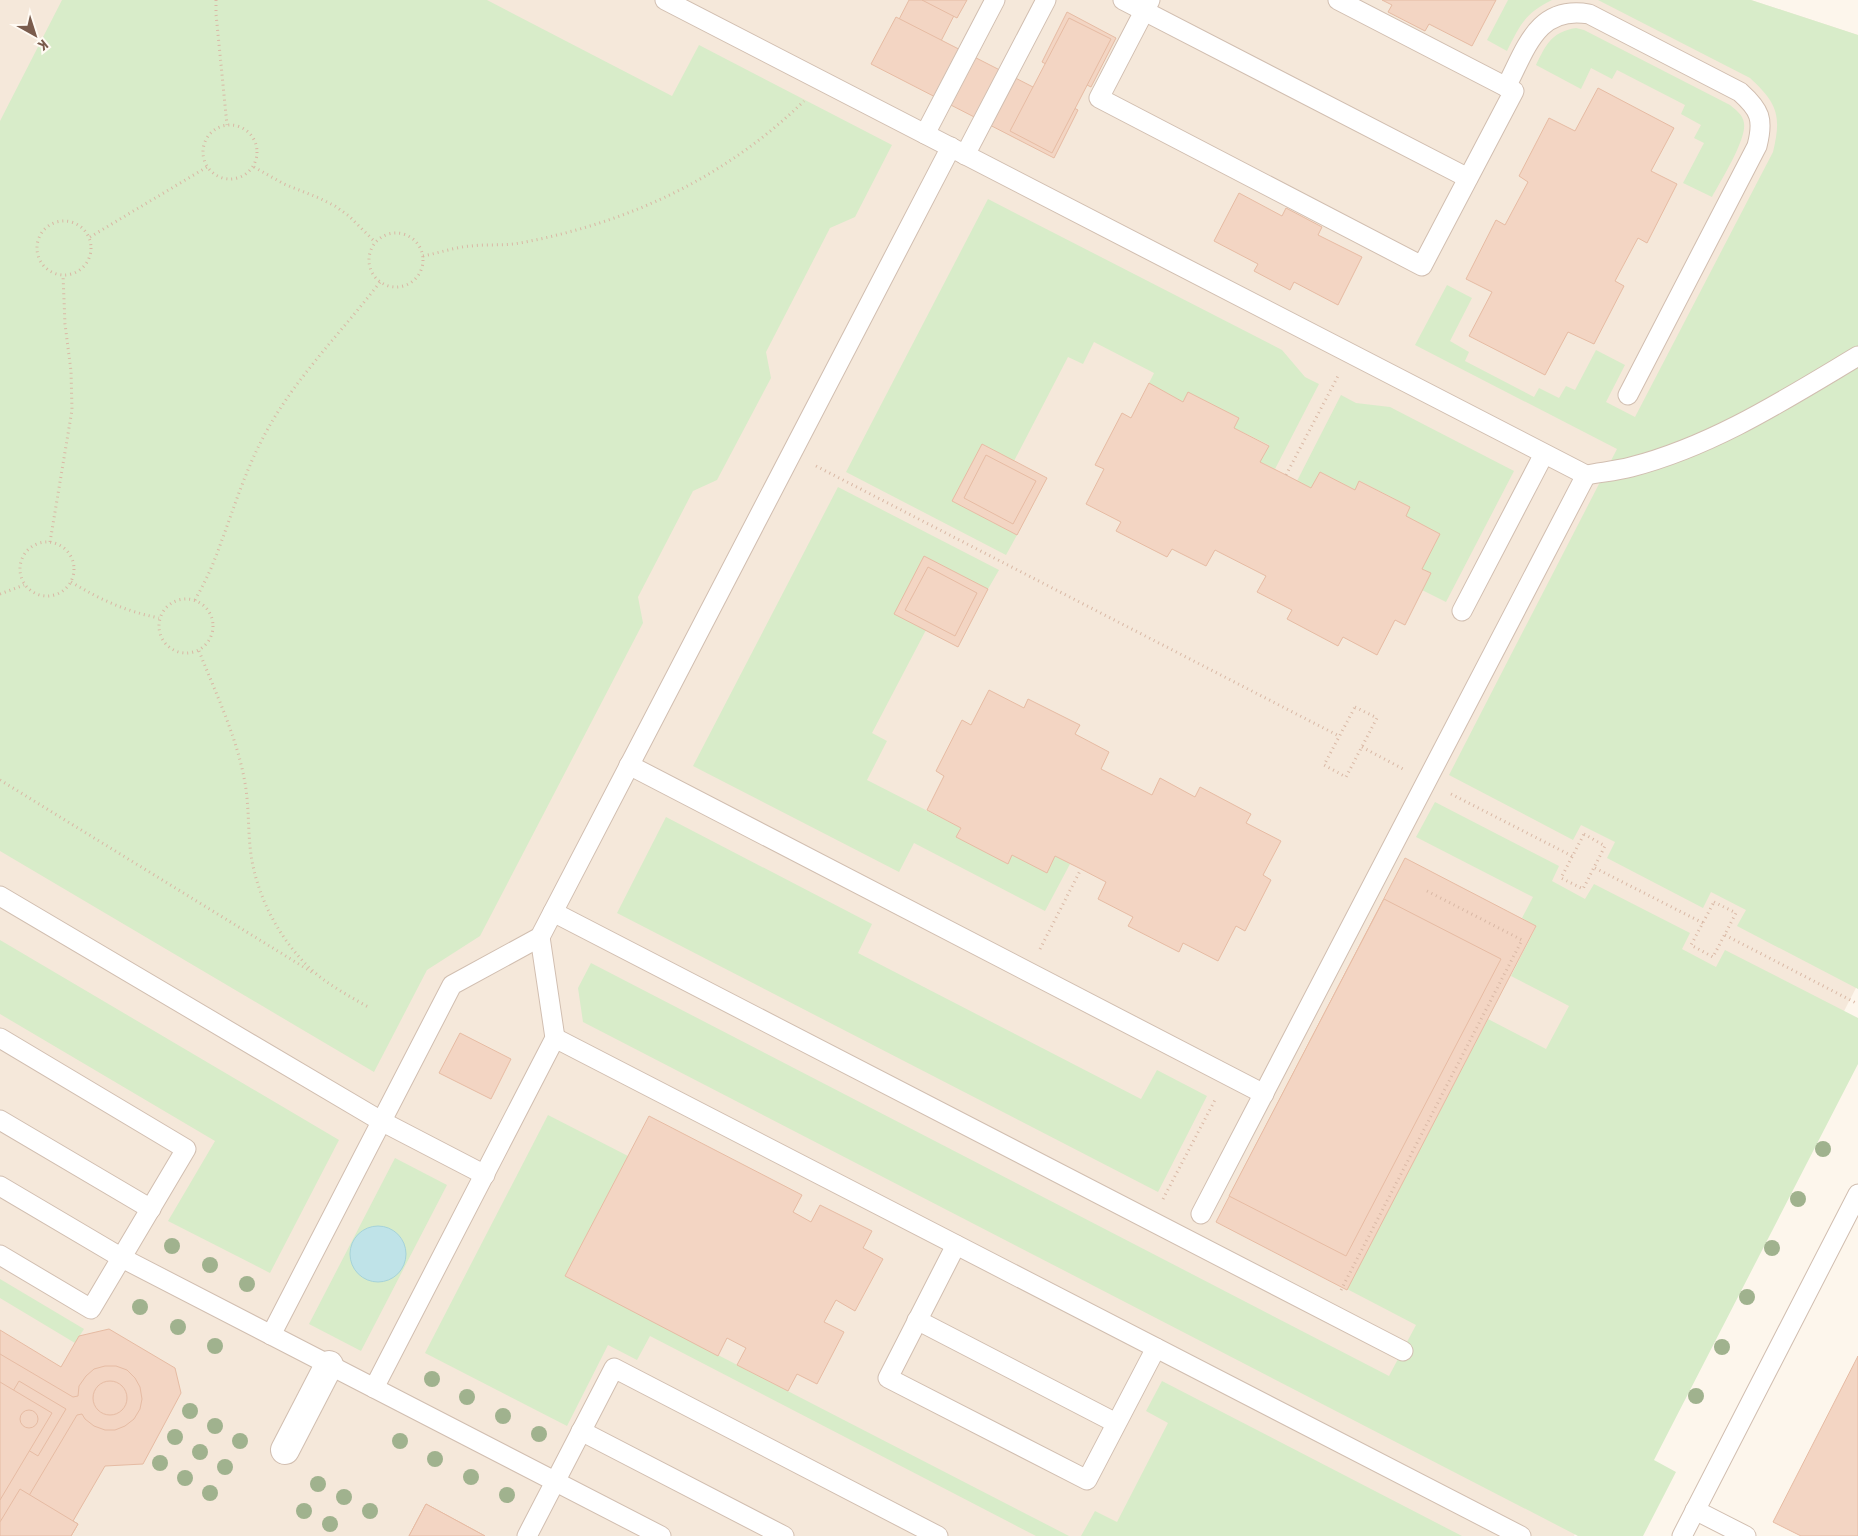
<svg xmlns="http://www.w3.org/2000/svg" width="1858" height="1536" font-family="'Roboto Condensed',sans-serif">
<rect width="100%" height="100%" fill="#fdf6ec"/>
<path fill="#f5e8da" d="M0 0H1751L1858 35V984L1574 1536H0Z"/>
<g fill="#d8ecc9" fill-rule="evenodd">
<path d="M62 0H487L672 96 699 45 892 145 855 217 830 228 766 352 771 378 717 480 693 491 638 597 643 623 480 936 427 970 374 1072 0 851V121Z"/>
<path d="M1508 0H1552C1525 13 1520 25 1507 51L1487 40Z"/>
<path d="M1598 0H1751L1858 35V989L1737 926 1746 910 1711 892 1703 908 1607 858 1615 842 1581 825 1573 840 1449 775 1617 449 1415 345 1447 285 1472 298 1450 341 1469 352 1465 361 1534 397 1539 388 1559 398 1566 386 1575 390 1596 350 1625 365 1606 402 1635 417 1773 152C1782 115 1777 103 1750 78Z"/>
<path d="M1576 28 1584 30 1730 105C1736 110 1743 115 1744 123 1747 139 1720 182 1712 197L1683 183 1704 143 1694 138 1701 125 1681 114 1685 105 1617 70 1612 79 1591 68 1581 89 1536 65C1546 45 1551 32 1576 28Z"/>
<path d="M988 199 1282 350 1305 377 1319 384 1275 469 1260 462 1269 445 1234 428 1239 418 1188 393 1183 402 1149 383 1154 373 1094 342 1083 364 1068 357 1014 461 982 444 952 501 1017 535 1006 555 846 472Z"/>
<path d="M1341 395 1356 403 1390 407 1514 471 1446 602 1422 590 1431 573 1422 569 1440 534 1406 516 1410 507 1360 481 1355 490 1320 472 1311 488 1297 481Z"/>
<path d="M838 487 999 570 988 589 924 556 926 630 872 733 887 741 867 780 961 828 957 837 1008 864 1012 855 1047 872 1055 856 1070 864 1045 911 914 843 899 872 693 766Z"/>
<path d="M1435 802 1559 866 1552 881 1585 899 1594 884 1690 933 1682 949 1716 967 1725 950 1858 1018V1064L1654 1460 1676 1472 1643 1536H1578L583 1022 578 988 591 963 1389 1376 1416 1325 1347 1289 1488 1019 1546 1049 1569 1006 1511 976 1536 927 1522 918 1533 897 1416 837Z"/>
<path d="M666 817 872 924 858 953 1141 1099 1157 1070 1207 1096 1158 1192 617 913Z"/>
<path d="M0 940 339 1140 270 1273 168 1221 215 1141 0 1014Z"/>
<path d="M548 1115 628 1156 565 1276 1069 1536H1036L650 1336 637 1360 608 1345 567 1426 425 1353Z"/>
<path d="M395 1158 447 1185 361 1351 309 1324ZM395 1232 402 1239 405 1248 351 1260 350 1250 353 1241Z"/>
<path d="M0 1279 84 1329 75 1343 0 1298Z"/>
<path d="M1162 1381 1193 1397 1462 1536H1081L1095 1511 1117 1522 1168 1423 1146 1411Z"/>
</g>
<circle fill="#bfe3e8" stroke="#a5d3da" cx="378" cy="1254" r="28"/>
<g fill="#f3d5c3" stroke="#e6bba3">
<path d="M909 0H962L919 84 877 62Z"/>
<path d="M922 0H967L957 18Z"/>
<path d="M1382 0H1496L1472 46 1429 24 1425 31 1388 12 1392 5Z"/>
<path d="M1067 12 1116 38 1091 87 1042 62Z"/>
<path d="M896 17 1078 110 1054 158 871 64Z"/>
<path d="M1069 18 1111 39 1052 153 1010 131Z"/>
<path d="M1598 88 1674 128 1651 171 1677 184 1647 243 1638 238 1615 281 1624 286 1594 344 1568 332 1545 375 1469 336 1492 292 1466 279 1496 220 1505 225 1528 182 1519 176 1549 118 1575 131Z"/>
<path d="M1239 193 1282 216 1286 208 1322 227 1318 235 1362 257 1338 305 1294 282 1290 290 1254 271 1258 264 1214 241Z"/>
<path d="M1149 383 1183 402 1188 392 1239 418 1234 428 1269 446 1260 462 1286 475 1311 488 1320 472 1355 490 1359 481 1410 507 1406 516 1440 534 1422 569 1431 573 1405 625 1395 620 1377 655 1343 637 1338 646 1287 619 1292 610 1257 592 1266 576 1215 550 1206 566 1172 549 1167 557 1116 531 1121 522 1086 504 1104 469 1095 465 1122 413 1131 418Z"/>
<path d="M982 444 1047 478 1017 535 952 501Z"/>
<path d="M986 455 1036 481 1013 524 964 498Z"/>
<path d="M924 556 988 589 958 647 894 614Z"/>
<path d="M928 567 977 593 955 636 905 610Z"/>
<path d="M989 690 1024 708 1028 699 1080 725 1075 734 1109 752 1101 769 1152 795 1160 778 1195 797 1200 787 1251 814 1246 823 1281 841 1263 875 1271 880 1245 931 1236 926 1218 961 1183 943 1179 952 1128 926 1133 917 1098 899 1106 882 1081 869 1055 856 1047 873 1012 855 1008 864 956 837 961 828 927 810 944 776 936 771 962 720 971 725Z"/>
<path d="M1405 858 1536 926 1347 1290 1216 1222Z"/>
<path d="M1384 899 1501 959 1346 1256 1229 1196Z"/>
<path d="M460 1033 511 1059 491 1099 439 1073Z"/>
<path d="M649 1116 802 1195 793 1212 811 1222 820 1205 872 1231 863 1248 883 1259 855 1311 836 1300 824 1322 844 1332 817 1384 797 1374 788 1391 737 1365 746 1348 727 1338 718 1356 565 1276Z"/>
<path d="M109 1329 175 1368 181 1393 143 1464 105 1466 73 1521 78 1524 71 1536H0V1330L61 1367 79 1336Z"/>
<path d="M0 1354 73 1397 78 1396 79 1386 86 1376 94 1369 105 1366H116L127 1370 135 1378 140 1387 142 1399 140 1409 134 1419 125 1426 115 1430H105L94 1426 85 1419 82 1414 77 1415 5 1536H0Z"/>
<path d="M1858 1356V1536H1801L1773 1522Z"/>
<path d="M19 1381 66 1409 38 1456 0 1433V1413Z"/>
<circle cx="110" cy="1398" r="17"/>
<path d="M0 1382 52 1413 0 1500Z"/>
<circle cx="29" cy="1419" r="9"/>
<path d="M20 1489 78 1524 71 1536H0V1522Z"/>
<path d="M426 1504 485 1536H409Z"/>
<path d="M426 1504 485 1536H409Z"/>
</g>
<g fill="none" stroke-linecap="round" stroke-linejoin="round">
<g stroke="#d1beb0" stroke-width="21">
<g id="service">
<path d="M665 0 1586 475C1601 472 1616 471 1631 467 1713 446 1786 399 1858 356"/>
<path d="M1123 0 1468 178"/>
<path d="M1150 0 1099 98 1422 266 1514 91 1338 0"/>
<path d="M1506 87C1526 49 1537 5 1589 14L1740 92C1760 110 1764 119 1757 146L1628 395"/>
<path d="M925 134 995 0"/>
<path d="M965 155 1046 0"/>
<path d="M1462 611 1544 454"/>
<path d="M629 765 1264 1094"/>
<path d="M0 896 381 1121 485 1175"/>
<path d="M553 912 1403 1351"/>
<path d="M0 1038 186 1149 91 1309 0 1255"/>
<path d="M555 1038 1521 1536"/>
<path d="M0 1120 151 1209"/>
<path d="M0 1186 122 1258 661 1536"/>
<path d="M1201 1214 1586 475"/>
<path d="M956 1245 888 1378 1087 1480 1156 1348"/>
<path d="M917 1320 1116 1423"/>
<path d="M271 1335 452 985 540 937 951 147"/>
<path d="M374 1388 555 1038 540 937"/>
<path d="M581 1431 784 1536"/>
<path d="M1695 1510 1746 1536"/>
<path d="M527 1536 614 1368 938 1536"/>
<path d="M1682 1536 1858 1194"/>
</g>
</g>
<g stroke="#d1beb0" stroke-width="30">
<path id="pedestrian" d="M285 1450 329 1365"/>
</g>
<g stroke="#d9b8a5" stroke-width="3" stroke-dasharray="1 4" stroke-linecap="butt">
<path d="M216 0V14L227 125"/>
<circle cx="230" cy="152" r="27"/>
<path d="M254 167 284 184 319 198 335 206 349 216 375 242"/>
<circle cx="64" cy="248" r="27"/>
<circle cx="396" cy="260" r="27"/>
<path d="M90 237 207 167"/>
<path d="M423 256C439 253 455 247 471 246 487 244 504 246 520 243 628 223 725 178 804 101"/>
<path d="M816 466 1339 736"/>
<path d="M1286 475 1338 376"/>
<circle cx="47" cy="569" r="27"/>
<path d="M50 542 72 410 71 371 65 324 63 275"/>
<path d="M71 582C101 600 125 611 159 618"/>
<path d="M0 594 24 585"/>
<circle cx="186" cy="626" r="27"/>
<path d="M195 600C201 589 207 578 212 566 230 522 242 476 265 434 295 378 341 333 380 282"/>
<path d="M199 651C216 694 237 737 245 783 250 811 247 839 253 866 262 909 289 954 324 980 338 990 354 999 370 1008"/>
<path d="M1355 707 1377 718 1346 777 1324 765Z"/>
<path d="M1362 747 1403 769"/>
<path d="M0 780 315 974"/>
<path d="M1451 794 1572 856"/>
<path d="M1584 834 1605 846 1583 889 1561 878Z"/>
<path d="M1595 868 1703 923"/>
<path d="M1714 902 1736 913 1713 957 1691 945Z"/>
<path d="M1725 935 1858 1004"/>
<path d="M1040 949 1081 869"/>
<path d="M1163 1199 1215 1100"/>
<path d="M1341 1290 1522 940 1427 891"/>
</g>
<use href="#service" stroke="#fff" stroke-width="19"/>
<use href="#pedestrian" stroke="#fff" stroke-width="28"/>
</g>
<g fill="#a0b28e">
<circle cx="1823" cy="1149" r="8"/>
<circle cx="1798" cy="1199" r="8"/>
<circle cx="172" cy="1246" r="8"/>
<circle cx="1772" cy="1248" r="8"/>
<circle cx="210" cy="1265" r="8"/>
<circle cx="247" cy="1284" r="8"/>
<circle cx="1747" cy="1297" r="8"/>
<circle cx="140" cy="1307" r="8"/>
<circle cx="178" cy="1327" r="8"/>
<circle cx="215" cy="1346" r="8"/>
<circle cx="1722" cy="1347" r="8"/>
<circle cx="432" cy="1379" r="8"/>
<circle cx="1696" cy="1396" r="8"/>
<circle cx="467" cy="1397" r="8"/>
<circle cx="190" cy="1411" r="8"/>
<circle cx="503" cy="1416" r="8"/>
<circle cx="215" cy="1426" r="8"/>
<circle cx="539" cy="1434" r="8"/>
<circle cx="175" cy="1437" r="8"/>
<circle cx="240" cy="1441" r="8"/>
<circle cx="400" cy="1441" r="8"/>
<circle cx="200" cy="1452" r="8"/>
<circle cx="435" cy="1459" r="8"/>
<circle cx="160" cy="1463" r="8"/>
<circle cx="225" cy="1467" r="8"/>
<circle cx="471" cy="1477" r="8"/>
<circle cx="185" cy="1478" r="8"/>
<circle cx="318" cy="1484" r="8"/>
<circle cx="210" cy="1493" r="8"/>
<circle cx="507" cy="1495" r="8"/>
<circle cx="344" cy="1497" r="8"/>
<circle cx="304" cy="1511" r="8"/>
<circle cx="370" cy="1511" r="8"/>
<circle cx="330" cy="1524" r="8"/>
</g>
<g transform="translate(35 35) rotate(141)" stroke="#fffaf3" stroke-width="4" paint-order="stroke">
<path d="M0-4L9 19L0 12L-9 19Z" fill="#7a5c4d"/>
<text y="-8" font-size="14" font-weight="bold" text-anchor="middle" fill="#7a5c4d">K</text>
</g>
</svg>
